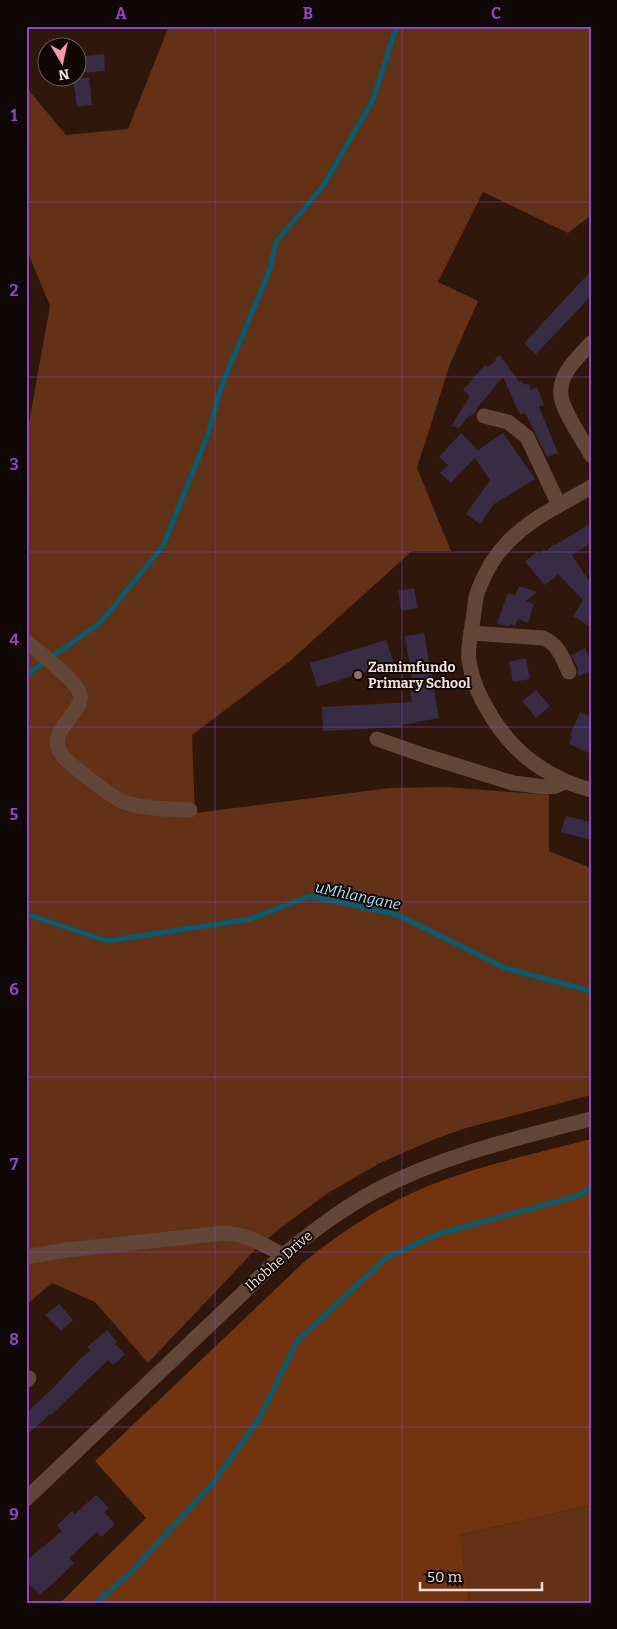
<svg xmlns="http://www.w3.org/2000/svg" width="617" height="1629" font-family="Bitter,serif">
<rect width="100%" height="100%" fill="#2f170b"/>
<g fill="#633115">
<path d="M169 26H591V215L568 233 483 192 438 282 478 301 450 364 417 468 451 551H412L290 661 192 735 195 813 390 788 446 787 549 795V851L591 868V1095L463 1129 435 1139 380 1163 328 1193 279 1229 256 1249 148 1363 95 1302 52 1283 26 1305V439L50 306 26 248V87L66 135 128 129Z"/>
<path d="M591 1505V1603H469L460 1535Z"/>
</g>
<path fill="#71340f" d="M591 1139V1505L460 1535 469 1603H60L146 1518 95 1461 304 1262C343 1230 384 1204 430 1185 482 1165 537 1153 591 1139Z"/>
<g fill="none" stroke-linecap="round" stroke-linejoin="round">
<g stroke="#025e70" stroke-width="5">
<path d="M26 675 100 623 163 546 207 437 222 385 270 269 276 242 323 186 373 100 394 34 399 26"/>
<path d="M26 914 107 941 250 919 310 896 398 915 505 968 591 991"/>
<path d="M96 1603 132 1571 214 1482 260 1417 297 1341 386 1258 438 1234 580 1195 591 1187"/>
</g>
</g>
<g fill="#382c44">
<path d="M104 54 105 71 78 73V57Z"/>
<path d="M73 78H89L92 105 77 107Z"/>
<path d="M591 271V296L536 354 524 343Z"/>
<path d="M500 355 519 382 522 381 524 385 528 383 531 390 537 387 544 405 539 407 558 453 547 457 525 413 520 415 503 377 476 409 477 410 475 413 468 417 458 429 454 426 450 428 470 396 463 390 485 365 488 367 496 360 495 358Z"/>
<path d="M461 433 478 450 503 433 535 479 494 504 480 524 466 514 490 480 475 458 451 483 440 473 448 465 439 457Z"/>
<path d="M591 523V543L572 555 591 584V627L573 616 583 600 558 574 545 585 525 562 537 551 539 554 544 549 546 551 554 544 555 545Z"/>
<path d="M519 586 537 592 526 601 534 604 528 623 518 619 515 626 510 624 509 626H506L497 623 508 593 515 596Z"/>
<path d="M414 588 418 608 401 611 398 591Z"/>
<path d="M424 633 439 718 402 725V727L323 731 322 707 412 702 410 692 414 691 405 636Z"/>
<path d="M386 640 394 663 317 687 310 663Z"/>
<path d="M585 648 591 662V671L578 676V668L571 655Z"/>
<path d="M526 658 530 679 513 682 509 662Z"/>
<path d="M536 690 550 706 536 718 522 701Z"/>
<path d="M580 712 591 717V754L569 744 572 736 570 735Z"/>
<path d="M566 816 591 822V840L561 832Z"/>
<path d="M59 1304 73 1320 61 1331 45 1315Z"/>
<path d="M107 1330 117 1342 115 1344 125 1354 113 1365 108 1360 51 1415 50 1414 26 1436V1413L50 1391 81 1358 91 1350 87 1347Z"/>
<path d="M96 1495 109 1508 104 1512 115 1524 102 1537 97 1532 69 1558 74 1563 53 1584 40 1594 26 1581V1561L62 1531 57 1526 72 1511 75 1514Z"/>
</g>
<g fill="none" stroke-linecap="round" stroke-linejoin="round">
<g stroke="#624638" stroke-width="15">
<path d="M591 343C582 353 572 362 566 373 562 380 560 388 561 396 563 412 583 440 591 455"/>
<path d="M484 416 508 422 527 437 559 505"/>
<path d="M591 487C559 506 524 521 501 550 491 561 480 583 476 597 475 605 474 612 473 620 471 633 467 649 469 661 472 681 480 698 490 714 513 753 547 778 591 790"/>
<path d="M471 633 543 638C559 645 562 657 569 672"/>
<path d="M26 641C38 652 77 681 80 694 84 708 61 723 58 737 56 743 58 750 62 755 69 764 114 799 126 803 146 809 169 809 190 810"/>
<path d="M377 739 426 756 513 783 545 787 556 786 565 782"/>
<path d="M26 1257 67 1250 224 1233C246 1234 263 1244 283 1255"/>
<path d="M26 1381 29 1378"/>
<path d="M26 1499 283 1255C313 1231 343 1208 377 1190 444 1155 518 1138 591 1119"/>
</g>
</g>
<path fill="none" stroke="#8d47c3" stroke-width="1" stroke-opacity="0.55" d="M215 26V1603M402 26V1603M26 202H591M26 377H591M26 552H591M26 727H591M26 902H591M26 1077H591M26 1252H591M26 1427H591"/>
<circle fill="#8d6e63" stroke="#100603" stroke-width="2" cx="358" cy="675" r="5"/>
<g text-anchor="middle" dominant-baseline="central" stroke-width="4" stroke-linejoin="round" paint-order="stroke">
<g font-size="14" font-weight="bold" fill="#f3e1d9" stroke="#100603" text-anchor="start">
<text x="368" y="667">Zamimfundo<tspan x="368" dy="16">Primary School</tspan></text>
</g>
<g font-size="14" fill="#f3e1d9" stroke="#100603">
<text transform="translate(279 1261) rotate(-41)">Ihobhe Drive</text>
</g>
<g font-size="15" font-style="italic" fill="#9de6fa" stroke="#100603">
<text transform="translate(358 896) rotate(12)">uMhlangane</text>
</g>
</g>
<rect width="617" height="1629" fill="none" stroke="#100603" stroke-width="55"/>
<g transform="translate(62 62) rotate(171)"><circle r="24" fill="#100603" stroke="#6b5e59"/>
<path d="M0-4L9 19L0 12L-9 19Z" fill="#f49aa6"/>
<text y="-8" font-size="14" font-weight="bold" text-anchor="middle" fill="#f3e1d9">N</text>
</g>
<path d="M420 1582v8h122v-8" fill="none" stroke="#f3e1d9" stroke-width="2.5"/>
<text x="427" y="1582" font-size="15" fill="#f3e1d9" stroke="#100603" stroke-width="4" paint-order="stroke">50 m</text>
<rect x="28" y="28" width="562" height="1574" fill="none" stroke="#8d47c3" stroke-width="2"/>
<g font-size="16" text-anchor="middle" font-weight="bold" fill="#8d47c3">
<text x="121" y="19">A</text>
<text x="308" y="19">B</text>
<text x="496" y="19">C</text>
<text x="14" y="121">1</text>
<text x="14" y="296">2</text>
<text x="14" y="470">3</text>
<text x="14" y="645">4</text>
<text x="14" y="820">5</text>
<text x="14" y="995">6</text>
<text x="14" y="1170">7</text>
<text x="14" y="1345">8</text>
<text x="14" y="1520">9</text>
</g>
</svg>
